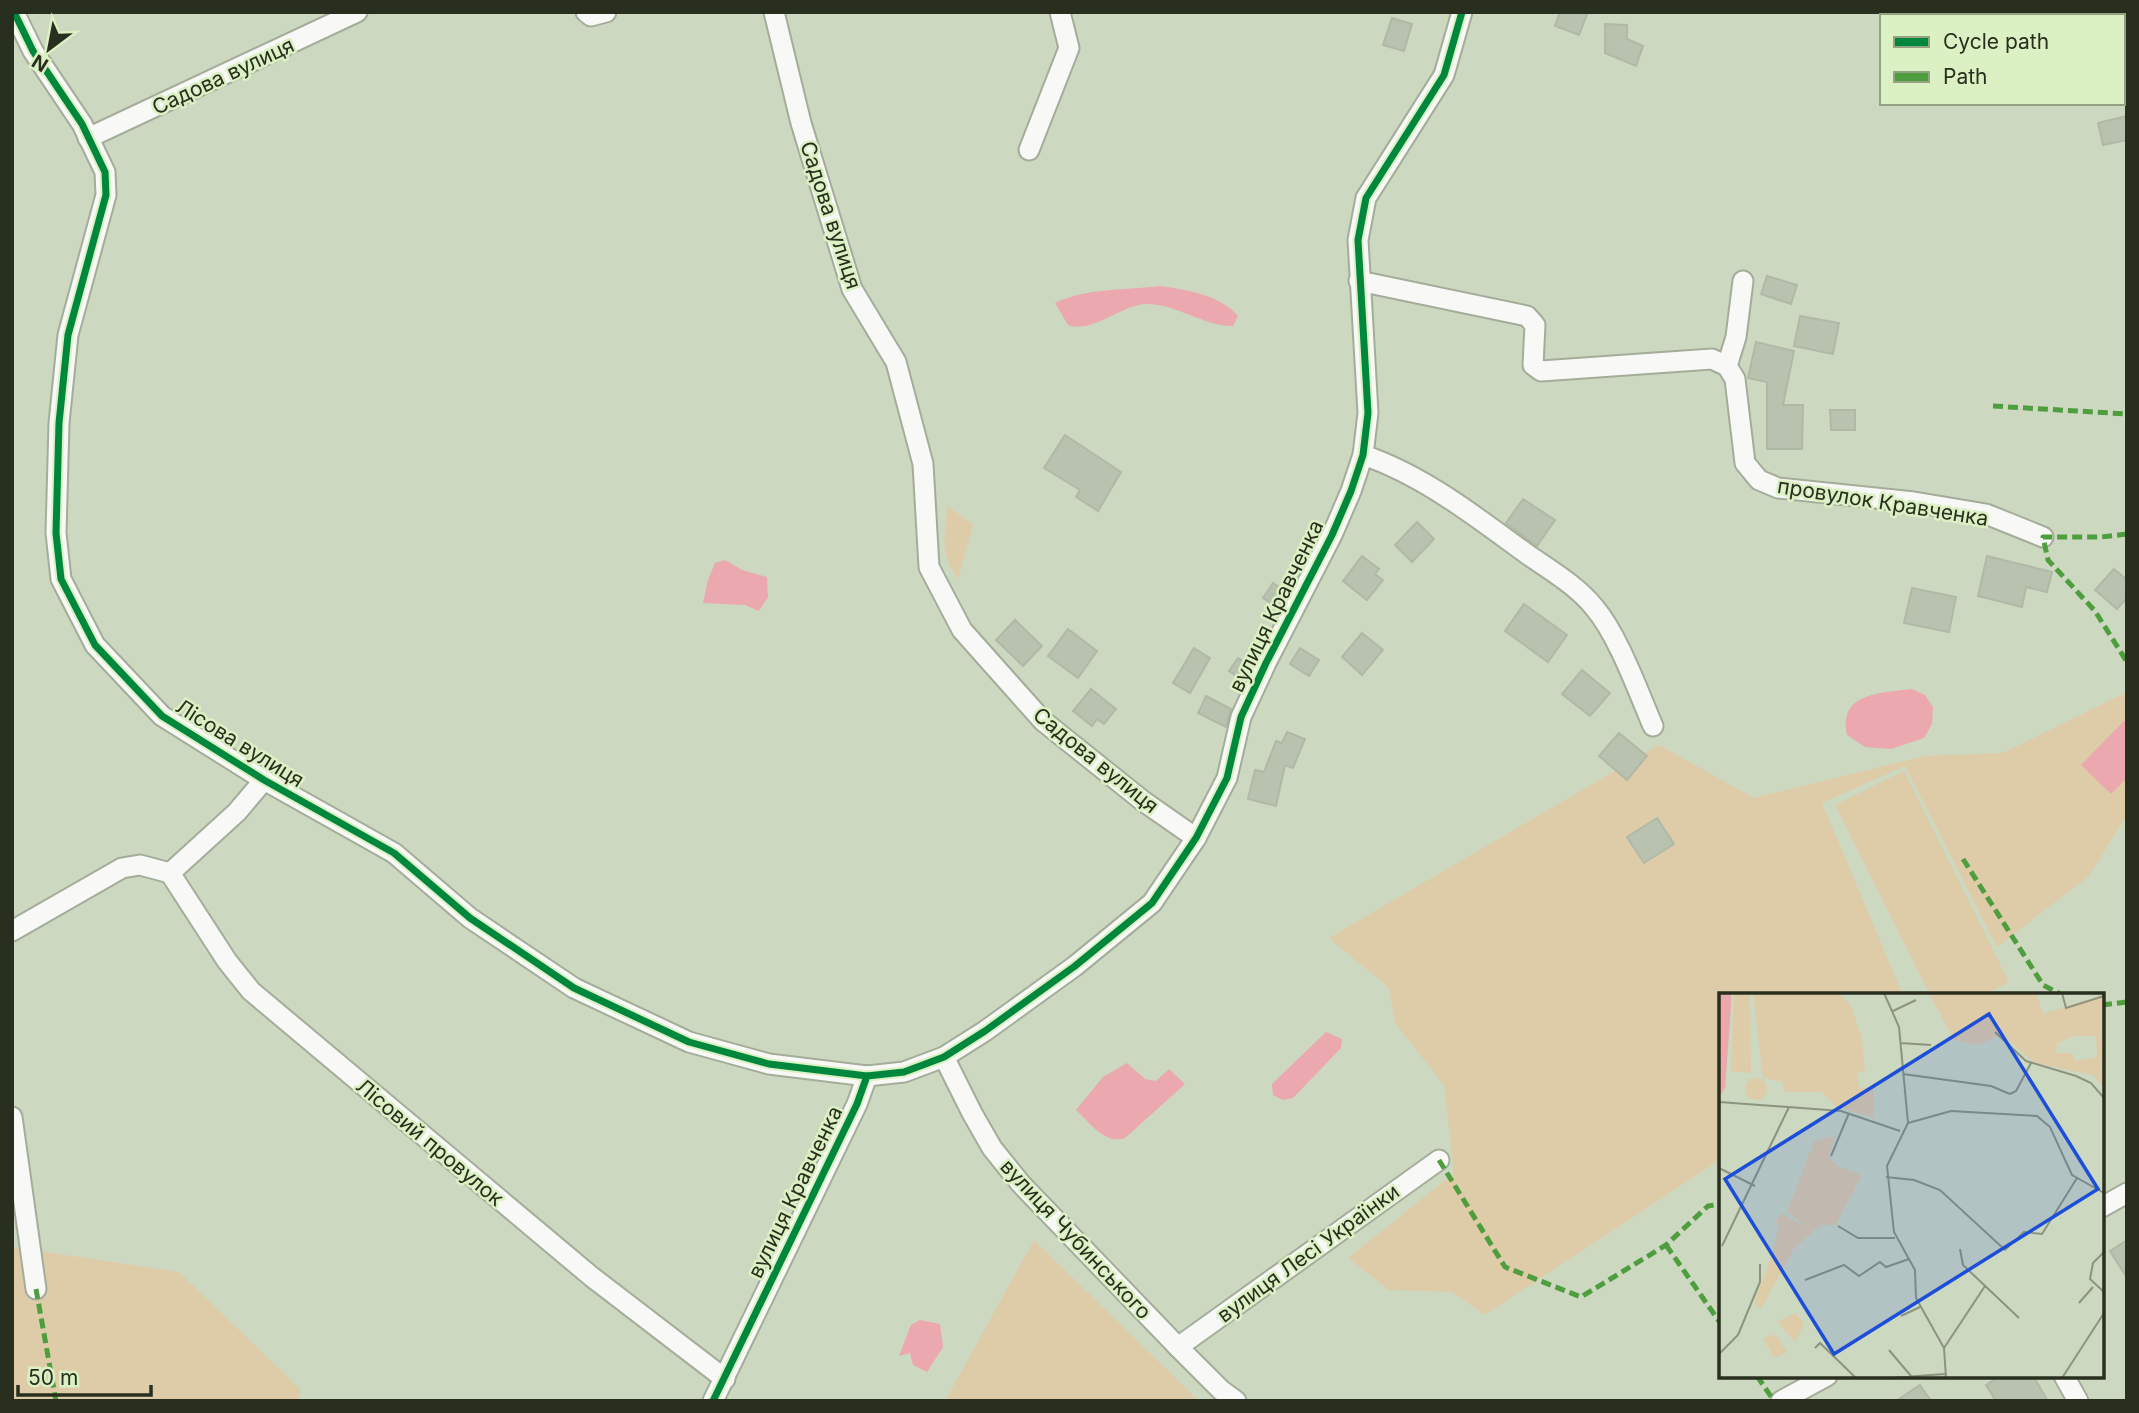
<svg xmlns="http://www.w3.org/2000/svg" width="2139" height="1413" font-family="Inter,sans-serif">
<rect width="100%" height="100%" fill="#cdd8c0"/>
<g fill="#decca9">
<path d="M947 506 973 524 958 579C939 552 945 537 947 506Z"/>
<path d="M2127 692V815L2089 876 1997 947 1905 766 1822 803 1903 995H1721V1159L1485 1315 1452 1292 1389 1290 1348 1258 1454 1173 1444 1085 1395 1023 1389 988 1329 938 1659 745 1754 798 1925 756 2003 753Z"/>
<path d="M1904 771 2009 982 1984 995H1930L1835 805Z"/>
<path d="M1034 1240 1199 1401H945Z"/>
<path d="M12 1247 179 1272 300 1389 299 1401H12Z"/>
</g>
<g fill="#eba8af">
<path d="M1161 286C1187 290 1220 295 1238 316L1233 326C1202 326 1174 302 1144 304 1118 307 1094 333 1068 325L1055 303C1084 288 1129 290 1161 286Z"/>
<path d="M725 560 742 570 767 577 768 597 759 611 745 605 703 603 708 580 715 563Z"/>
<path d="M1912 689 1925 695 1933 707 1932 724 1924 738 1891 749 1865 747 1847 735C1838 692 1882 693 1912 689Z"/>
<path d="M2127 718V778L2111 794 2081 765Z"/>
<path d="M1326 1032 1342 1039 1341 1048 1293 1098 1283 1100 1273 1095 1272 1084Z"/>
<path d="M1127 1063 1145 1079 1156 1081 1169 1069 1185 1084 1125 1138C1105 1145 1090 1123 1076 1110L1103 1077Z"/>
<path d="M920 1320 940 1324 943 1347 927 1372 913 1365 910 1353 899 1356 911 1325Z"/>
</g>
<g fill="#b9c2af" stroke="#b0b9a6" stroke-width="2">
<path d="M1560 12H1588L1579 35 1555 26Z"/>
<path d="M1392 18 1412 24 1404 51 1383 45Z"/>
<path d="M1605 24 1627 25V39L1643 46 1636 66 1605 53Z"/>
<path d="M2127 116V140L2103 145 2098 123Z"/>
<path d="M1767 276 1797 285 1791 304 1761 294Z"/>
<path d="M1800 316 1839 323 1833 354 1794 346Z"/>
<path d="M1756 342 1794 351 1783 405H1803L1802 449H1767V382L1748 378Z"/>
<path d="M1830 410H1855V430H1831Z"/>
<path d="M1065 435 1121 472 1098 511 1076 497 1080 490 1044 468Z"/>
<path d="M1523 499 1555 520 1537 546 1506 523Z"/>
<path d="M1417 522 1434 539 1412 562 1395 545Z"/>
<path d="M1362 556 1379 569 1375 574 1383 580 1367 600 1343 581Z"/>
<path d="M1987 556 2052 572 2047 592 2026 587 2022 607 1978 596Z"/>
<path d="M2114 569 2127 580V598L2117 609 2095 590Z"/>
<path d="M1273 583 1288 593 1280 609 1263 598Z"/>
<path d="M1912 588 1956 597 1949 632 1904 623Z"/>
<path d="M1524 604 1567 635 1548 662 1505 631Z"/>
<path d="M1015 620 1042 646 1023 666 996 640Z"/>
<path d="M1068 629 1097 651 1078 678 1048 656Z"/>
<path d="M1362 633 1383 650 1362 675 1342 657Z"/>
<path d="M1194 648 1210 658 1190 693 1173 683Z"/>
<path d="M1300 648 1319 660 1309 676 1290 664Z"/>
<path d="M1238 658 1251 666 1244 681 1229 671Z"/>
<path d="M1582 670 1610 693 1590 716 1562 694Z"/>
<path d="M1091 689 1116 709 1104 724 1097 719 1092 726 1073 711Z"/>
<path d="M1206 696 1231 709 1226 727 1198 713Z"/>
<path d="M1287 732 1305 739 1293 768 1285 765 1276 806 1248 799 1255 770 1264 772 1276 741 1282 743Z"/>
<path d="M1619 733 1647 756 1627 780 1599 756Z"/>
<path d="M1657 818 1674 844 1644 863 1627 837Z"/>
<path d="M2127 1240V1278L2110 1251Z"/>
<path d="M2000 1376H2033L2048 1401H1996L1986 1385Z"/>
<path d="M1920 1385 1931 1401H1896Z"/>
</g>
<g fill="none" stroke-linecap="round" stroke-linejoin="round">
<g stroke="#a4ac9a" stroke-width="23">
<g id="minor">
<path d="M14 12 33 51 82 124 105 172 106 195 68 335 59 423 56 533 61 579 95 645 162 716 264 780 394 853 470 918 574 988 689 1042 769 1064 867 1076"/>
<path d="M586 12 591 16 606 12"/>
<path d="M774 12 801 123 852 289 896 362 923 464 929 567 962 630 1043 721 1143 801 1196 838"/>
<path d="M88 138 357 12"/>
<path d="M1029 150 1069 48 1060 12"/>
<path d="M1359 281 1527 316 1535 325 1533 365 1541 371 1712 359 1727 366 1735 379 1745 463 1759 480 1778 488 1914 502 1986 514 2043 537"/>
<path d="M1727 366 1736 337 1743 281"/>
<path d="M1363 455C1423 475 1476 517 1527 554 1550 570 1576 585 1594 607 1618 635 1638 691 1653 726"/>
<path d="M170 873 227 961 251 991 592 1277 725 1379"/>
<path d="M170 873 237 812 264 780"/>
<path d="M12 931 122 868 140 865 170 873"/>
<path d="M944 1057 972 1113 992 1148 1021 1184 1178 1347 1221 1390 1236 1401"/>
<path d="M12 1117 36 1289"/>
<path d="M2102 1207 2127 1193"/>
<path d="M1178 1347 1439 1160"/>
<path d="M2064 1376 2078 1401"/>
<path d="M713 1401 857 1104 867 1076 904 1072 944 1057 985 1031 1075 966 1152 903 1196 838 1227 778 1241 717 1266 663 1332 535 1351 491 1363 455 1368 413 1358 240 1366 198 1444 75 1462 12"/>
<path d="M1781 1401 1827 1376"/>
</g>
</g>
<use href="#minor" stroke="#f8f9f6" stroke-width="19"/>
<g stroke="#4e9d3f" stroke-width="5" stroke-dasharray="10 5" stroke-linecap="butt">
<path d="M1993 406 2127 414"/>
<path d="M2127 534 2101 537H2043L2048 560 2095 611 2127 662"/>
<path d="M1963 859 2043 985 2062 995"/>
<path d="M2102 1005 2127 1002"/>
<path d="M1439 1160 1505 1267 1581 1297 1666 1245 1708 1206 1721 1204"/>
<path d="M1666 1245 1721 1324"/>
<path d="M36 1289 56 1401"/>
<path d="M1757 1376 1774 1401"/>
</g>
<g stroke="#dbf0c3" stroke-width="11">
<g id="cycleway">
<path d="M14 12 33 51 82 124 105 172 106 195 68 335 59 423 56 533 61 579 95 645 162 716 264 780 394 853 470 918 574 988 689 1042 769 1064 867 1076"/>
<path d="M713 1401 857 1104 867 1076 904 1072 944 1057 985 1031 1075 966 1152 903 1196 838 1227 778 1241 717 1266 663 1332 535 1351 491 1363 455 1368 413 1358 240 1366 198 1444 75 1462 12"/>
</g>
</g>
<use href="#cycleway" stroke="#00873e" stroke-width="7"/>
</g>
<g text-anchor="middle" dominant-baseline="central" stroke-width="5" stroke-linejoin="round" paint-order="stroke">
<g font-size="21" fill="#282f1e" stroke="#dbf0c3">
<text transform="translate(223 76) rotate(-25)">Садова вулиця</text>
<text transform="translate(831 215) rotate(72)">Садова вулиця</text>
<text transform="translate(1883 502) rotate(9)">провулок Кравченка</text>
<text transform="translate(1276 606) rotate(-64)">вулиця Кравченка</text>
<text transform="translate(240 743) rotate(32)">Лісова вулиця</text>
<text transform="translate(1096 760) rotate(39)">Садова вулиця</text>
<text transform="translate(430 1142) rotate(40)">Лісовий провулок</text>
<text transform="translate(795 1192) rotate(-64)">вулиця Кравченка</text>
<text transform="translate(1076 1239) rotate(47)">вулиця Чубинського</text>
<text transform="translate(1308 1253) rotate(-36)">вулиця Лесі Українки</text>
</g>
</g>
<g transform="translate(1719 993)">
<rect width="385" height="385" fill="#cdd8c0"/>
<path d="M15 0H31L32 80 12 78ZM34 0H120L132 13 143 46 146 78 138 79 140 95 155 94V125L118 114 102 99H66L63 89 44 85ZM210 0H317L324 21 385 1V94L374 82 316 70 283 42 259 52 235 47ZM354 43H377L378 64 356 68 353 60H337L338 50ZM26 96a11 11 0 1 1 22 0a11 11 0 1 1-22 0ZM109 144H116L110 163 118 173 143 182 117 232H101L74 257 42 316 35 310 54 259 60 232 56 229 62 220 92 237 68 219 95 148ZM77 320 85 332 76 349 58 329ZM56 341 68 359 55 365 44 346Z" fill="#decca9" fill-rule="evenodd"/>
<path d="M0 0H12V14L6 95 0 105Z" fill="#eba8af"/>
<path fill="none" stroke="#8b947f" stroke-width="2" d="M165 0 180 34 189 130 168 173 175 239 196 277 197 305 225 355 227 385M343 0 347 15 385 3M174 18 197 7M276 39 307 68 357 83 372 90 385 105M181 50 212 52M184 81 272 93 291 101M291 101 297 98 312 70M0 109 122 118 181 138M189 130 232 118 318 123 331 134 353 182 385 200M112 163 130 120M0 175 36 193M167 184 195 187 221 197 286 257 305 239 323 241 358 185M119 233 139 245H176M3 253 70 114M241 256 244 272 300 325M385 259 374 270 371 286 385 299M86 287 125 272 140 283 161 269 167 274 190 266M360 310 374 294M182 323 201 314M96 355 101 350 137 385M225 355 266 293M170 357 192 383M0 361 19 342 41 289V271M170 385 226 381M343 385 385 320"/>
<path fill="#1d4ed8" fill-opacity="0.15" stroke="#1d4ed8" stroke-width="3.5" d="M270 21 379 196 115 361 6 186Z"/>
<rect width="385" height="385" fill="none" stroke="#282f1e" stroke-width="3.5"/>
</g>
<rect width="2139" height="1413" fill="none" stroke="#282f1e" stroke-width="28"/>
<rect x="1880" y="14" width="245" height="91" fill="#dbf0c3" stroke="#93a381" stroke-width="2"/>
<rect x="1894" y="37" width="35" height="10" fill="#00873e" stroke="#93a381" stroke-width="2"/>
<text x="1943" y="49" font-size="21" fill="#282f1e">Cycle path</text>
<rect x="1894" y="72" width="35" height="10" fill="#4e9d3f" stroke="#93a381" stroke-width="2"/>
<text x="1943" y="84" font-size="21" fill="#282f1e">Path</text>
<g transform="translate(49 49) rotate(212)" stroke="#dbf0c3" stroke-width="5" paint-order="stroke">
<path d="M0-5L12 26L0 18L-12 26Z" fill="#282f1e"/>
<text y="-10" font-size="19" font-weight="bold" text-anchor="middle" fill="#282f1e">N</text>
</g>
<path d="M18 1385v10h133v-10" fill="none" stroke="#282f1e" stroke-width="3.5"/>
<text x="28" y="1385" font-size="21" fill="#282f1e" stroke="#dbf0c3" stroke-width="5" paint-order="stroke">50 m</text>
</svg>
